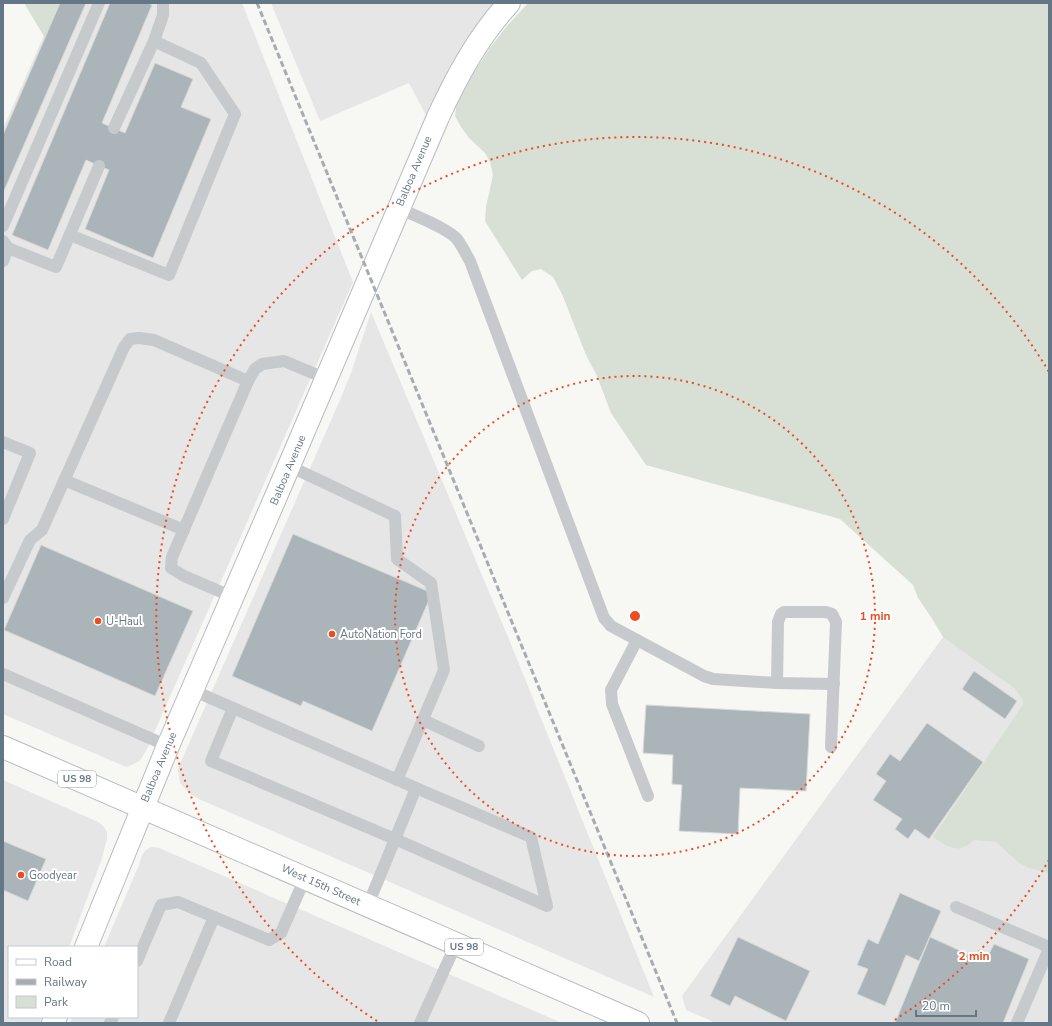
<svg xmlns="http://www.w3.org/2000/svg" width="1052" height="1026" font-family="'Nunito Sans',sans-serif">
<rect width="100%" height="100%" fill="#f7f7f4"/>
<g fill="#e5e6e5">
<path d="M58 3H242L353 282 146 751 141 759 138 762 127 767 124 766 3 714V129Z"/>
<path d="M271 3H495L427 117 409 83 320 121Z"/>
<path d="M371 312 508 637 654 997 199 799 190 794 180 783 178 770 179 766 340 400 351 373Z"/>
<path d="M954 622 1049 697V1023H716L686 1010 682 996Z"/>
<path d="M3 780 98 822 103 826 107 832V839L101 861 69 947H9V1017H42L40 1023H3Z"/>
<path d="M151 847H154L159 848 562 1023H70L72 1017H137V947H104L139 865 142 855 146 850Z"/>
</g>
<g fill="#d8dfd4">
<path d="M24 3H59L45 38Z"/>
<path d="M528 3H1049V873L1029 868 1018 862 996 842 974 840C971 842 969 845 966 846 955 853 942 843 933 837L1022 706 1023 700 1014 688 943 637 931 617 918 598 913 585 840 519 646 465 611 413 597 376 586 355 562 294 553 277 541 269 532 271 522 280 485 221 486 207 493 175 490 162 485 153 469 138 461 127 455 116 456 106 473 74 489 49 507 26Z"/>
</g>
<g fill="#abb4b9" stroke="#d8d8d6">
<path d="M60 3H86L3 193V135Z"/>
<path d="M110 3H148L152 5 102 123 125 133 155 63 193 79 181 107 211 119 153 258 85 229 109 170 86 160 48 250 12 235Z"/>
<path d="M293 534 432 593 372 731 303 701 301 706 232 676Z"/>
<path d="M41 545 193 611 155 696 4 630Z"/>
<path d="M974 671 1017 701 1005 719 962 689Z"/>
<path d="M646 705 810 714 806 791 740 788 738 834 679 831 682 785 672 784 673 755 643 753Z"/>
<path d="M927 723 983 762 929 839 915 829 908 839 895 829 902 819 873 800 886 781 876 774 890 754 900 761Z"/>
<path d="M3 841 46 859 28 901 3 890Z"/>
<path d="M900 893 941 911 919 961 906 955 885 1006 857 994 868 969 857 965 868 939 878 944Z"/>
<path d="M738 937 810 971 786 1021 735 996 730 1006 710 996Z"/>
<path d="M930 937 985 962 994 944 1029 959 1003 1023H895Z"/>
</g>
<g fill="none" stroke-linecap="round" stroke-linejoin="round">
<g stroke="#b6bcc0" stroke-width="24">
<g id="secondary">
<path d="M86 947 168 746 277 494 438 117C457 76 478 37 509 3"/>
<path d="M53 1023 56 1017"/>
</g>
</g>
<g stroke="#b8bcbf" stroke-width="24">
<path id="highway" d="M3 747 638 1023"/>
</g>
<g stroke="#c6cacd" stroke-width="12">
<path d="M114 128 154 41 163 15V3"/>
<path d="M399 208C414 216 446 227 457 239 462 246 466 254 470 261L604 618 611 626 704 676 713 679 777 683 834 684"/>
<path d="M3 226 99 3"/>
<path d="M70 235 169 275 235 114 201 63 154 41"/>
<path d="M3 241 8 248 3 261"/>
<path d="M8 248 56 267 99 166"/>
<path d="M3 442 30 453 3 519"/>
<path d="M289 466 395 516 397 559 431 583 444 670 397 780"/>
<path d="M64 480 184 530"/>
<path d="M233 597 184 576 171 568 172 557 248 381 255 369 262 364 284 361 327 379"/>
<path d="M3 598 30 540 42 530 124 347 130 339 139 338 154 340 248 381"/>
<path d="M637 640 611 690 612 704 648 796"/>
<path d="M3 674 168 746"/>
<path d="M777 683 778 622 781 614 784 612H826L832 614 836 622 831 747"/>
<path d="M192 690 416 788 368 905"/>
<path d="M233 708 211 761 395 839 547 906 531 837 416 788"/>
<path d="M423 720 479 746"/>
<path d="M956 907 1049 947"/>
<path d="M137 961 161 905 178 902 269 940 281 933 305 878"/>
<path d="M110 1023 113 1017"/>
<path d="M169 1023 214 917"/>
<path d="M420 1023 456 944"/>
<path d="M1017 1023 1049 949"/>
</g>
<use href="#secondary" stroke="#fff" stroke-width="22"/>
<use href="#highway" stroke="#fff" stroke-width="22"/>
<path stroke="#a6acb2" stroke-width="3" stroke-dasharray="6 3" stroke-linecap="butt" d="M257 3 677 1023"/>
</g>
<g fill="none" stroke="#eb4d20" stroke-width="2" stroke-dasharray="2 4">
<circle cx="635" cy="616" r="240"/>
<path d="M1049 860A480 480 0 0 1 893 1021M377 1021A480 480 0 1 1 1049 372"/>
</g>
<g fill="#eb4d20" stroke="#fff" stroke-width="1.5">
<circle cx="98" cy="621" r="4"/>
<circle cx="332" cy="634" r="4"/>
<circle cx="21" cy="875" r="4"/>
</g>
<g text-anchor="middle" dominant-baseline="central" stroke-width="4" stroke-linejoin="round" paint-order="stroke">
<g fill="#fff" stroke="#92a0aa" stroke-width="1">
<rect x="58" y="771" width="38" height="16" rx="3"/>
<rect x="445" y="939" width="38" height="16" rx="3"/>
</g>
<g font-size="10" font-weight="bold" fill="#647786">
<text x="77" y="779">US 98</text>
<text x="464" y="947">US 98</text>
</g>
<g font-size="11" fill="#647786" stroke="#fff">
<text transform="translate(414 171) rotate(-67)">Balboa Avenue</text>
<text transform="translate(288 470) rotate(-67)">Balboa Avenue</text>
<text transform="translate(159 767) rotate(-67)">Balboa Avenue</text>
<text transform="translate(321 885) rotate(24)">West 15th Street</text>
</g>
<g font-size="11" fill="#647786" stroke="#fff" text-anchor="start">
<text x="106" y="621">U-Haul</text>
<text x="340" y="634">AutoNation Ford</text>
<text x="29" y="875">Goodyear</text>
</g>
</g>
<circle cx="635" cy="616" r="6" fill="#eb4d20" stroke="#fff" stroke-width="2"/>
<g font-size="12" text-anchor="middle" font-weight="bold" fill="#eb4d20" stroke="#fff" stroke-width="4" stroke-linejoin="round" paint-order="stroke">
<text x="875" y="620">1 min</text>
<text x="974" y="960">2 min</text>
</g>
<rect width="1052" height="1026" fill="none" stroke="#647786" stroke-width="8"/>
<rect x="8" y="946" width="130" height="72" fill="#ffffff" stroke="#c1c9cf"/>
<rect x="16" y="959" width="20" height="6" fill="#ffffff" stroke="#c1c9cf"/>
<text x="44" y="966" font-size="12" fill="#647786">Road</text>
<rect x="16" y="979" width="20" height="6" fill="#a6acb2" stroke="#c1c9cf"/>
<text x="44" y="986" font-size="12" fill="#647786">Railway</text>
<rect x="16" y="996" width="20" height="12" fill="#d8dfd4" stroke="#c1c9cf"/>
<text x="44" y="1006" font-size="12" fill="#647786">Park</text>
<path d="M916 1010v6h60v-6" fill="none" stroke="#647786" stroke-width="2"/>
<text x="922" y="1010" font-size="12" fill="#647786" stroke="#ffffff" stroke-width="3" paint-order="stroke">20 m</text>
</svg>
